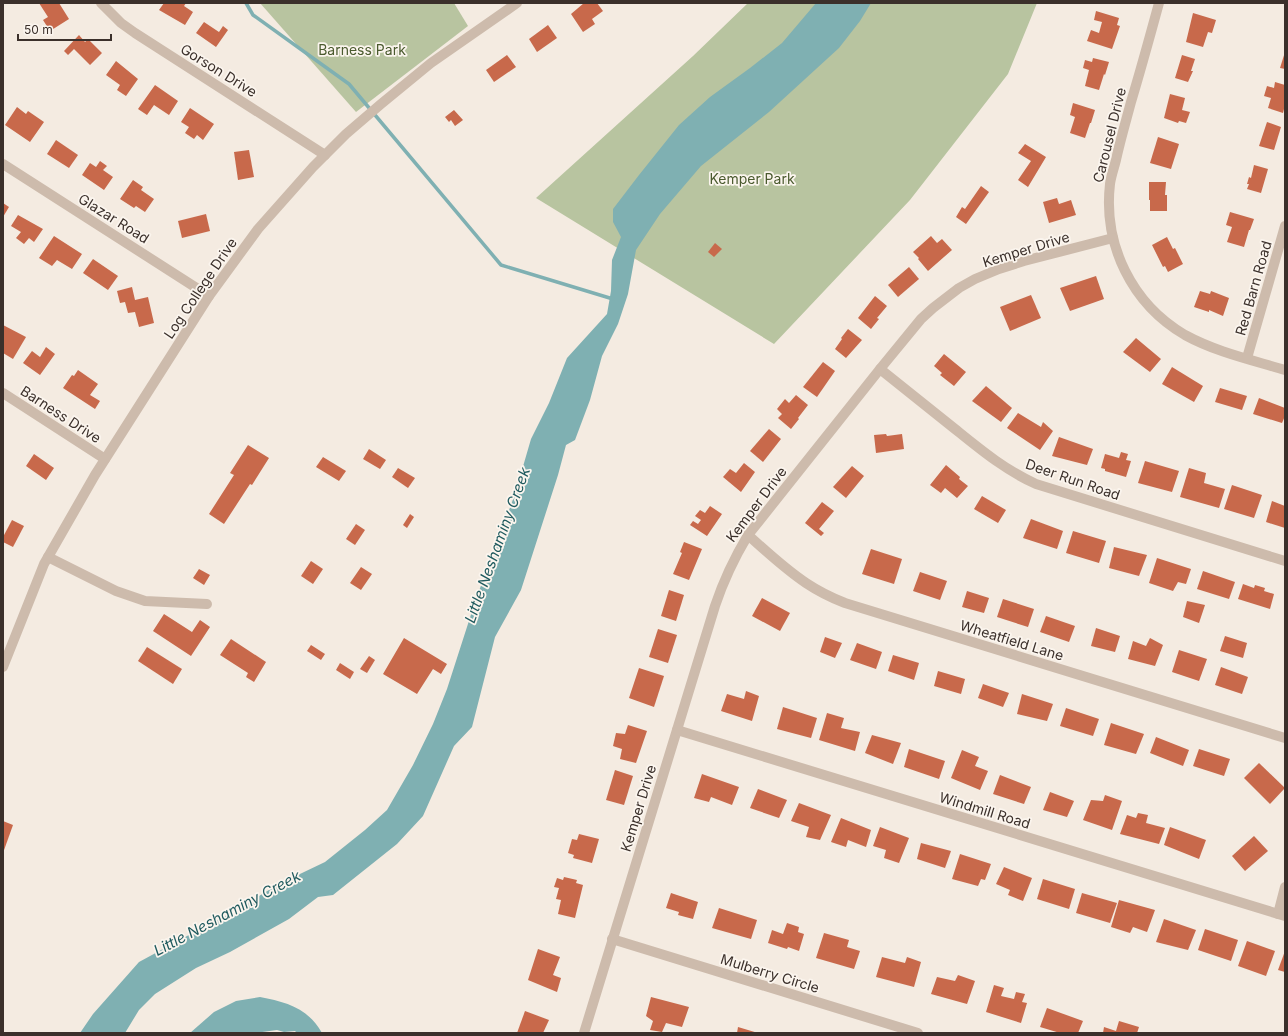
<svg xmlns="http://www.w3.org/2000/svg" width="1288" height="1036" font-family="Inter,sans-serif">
<rect width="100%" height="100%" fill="#f4ebe1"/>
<g fill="#b8c4a0">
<path d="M260 3H454L468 26 356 112Z"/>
<path d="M748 3H1037L1008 74 910 200 774 344 536 198 693 56Z"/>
</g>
<g fill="#7fb0b2">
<path d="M816 3H871L860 21 839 48 769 112 701 166 660 214 636 250 628 294 618 324 602 356 590 400 575 440 566 445 558 475 521 590 495 637 472 727 454 746 423 816 397 844 333 895 318 897 289 919 230 952 196 968 155 994 139 1010 125 1033H80L93 1014 139 962 187 936 227 915 279 884 325 862 365 830 387 810 413 765 433 724 447 689 476 599 515 494 531 439 549 403 567 358 607 314 611 291 612 260 621 237 613 222V209L639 175 679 125 710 97 750 68 782 43Z"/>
<path d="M260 997C286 1002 308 1008 322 1033H297L295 1031 284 1032 277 1030 255 1033H190L214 1012 236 1001Z"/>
</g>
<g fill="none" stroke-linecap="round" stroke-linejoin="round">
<path stroke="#7fb0b2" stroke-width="3.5" d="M246 3 253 15 349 84 501 265 613 299"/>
</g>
<g fill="#c8694b">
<path d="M39 3H59L69 19 50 31 43 20 48 17Z"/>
<path d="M164 3H186L184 6 193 12 185 25 159 10Z"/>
<path d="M584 3H597L603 11 592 19 595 24 583 32 571 14Z"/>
<path d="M1096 11 1119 18 1117 25 1120 26 1112 49 1087 41 1091 30 1099 33 1102 22 1094 20Z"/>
<path d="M1193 13 1216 20 1212 33 1208 32 1203 47 1186 42Z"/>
<path d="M204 22 219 32 223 26 228 30 216 47 196 33Z"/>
<path d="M548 25 557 38 537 52 529 39Z"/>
<path d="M79 35 85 42 88 39 102 53 90 65 74 49 68 55 64 51Z"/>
<path d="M1285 52V69L1280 68Z"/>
<path d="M507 55 516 67 494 82 486 70Z"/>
<path d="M1182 55 1195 59 1191 71H1193L1188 82 1175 78Z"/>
<path d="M1093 58 1109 62 1105 75 1104 74 1099 90 1085 86 1089 70 1083 68 1085 60 1092 62Z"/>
<path d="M116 61 138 79 126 96 117 90 120 85 106 75Z"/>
<path d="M1275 82 1285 85V105L1283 113 1268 108 1271 98 1264 96 1267 86 1274 88Z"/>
<path d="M155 85 178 101 169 115 154 105 147 115 138 109Z"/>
<path d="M1170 94 1185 98 1182 110 1190 112 1186 123 1179 121 1178 123 1164 118Z"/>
<path d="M1073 103 1095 110 1091 123H1090L1085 138 1070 133 1075 117 1070 115Z"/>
<path d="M17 107 26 114 28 111 44 122 30 142 5 125Z"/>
<path d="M190 108 214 124 203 140 197 135 194 139 185 133 189 127 181 122Z"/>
<path d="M454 110 463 120 455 126 451 120 449 122 445 117Z"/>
<path d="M1267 122 1281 127 1274 150 1259 146Z"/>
<path d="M1158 137 1179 144 1171 169 1150 163Z"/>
<path d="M56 140 78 155 69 168 47 154Z"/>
<path d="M1025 144 1046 157 1028 187 1018 180 1031 161 1018 153Z"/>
<path d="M249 150 254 177 238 180 234 152Z"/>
<path d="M100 161 107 166 103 170 113 177 104 190 82 175 90 163 96 167Z"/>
<path d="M1254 165 1268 169 1261 193 1247 189 1249 184H1247L1249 177 1251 178Z"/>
<path d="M133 180 143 187 141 190 154 199 145 212 136 206 134 208 120 199Z"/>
<path d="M1149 182H1166L1165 195H1167V211H1150V200H1149Z"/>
<path d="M981 186 989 192 966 224 956 217 962 207 965 209Z"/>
<path d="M1057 198 1059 204 1071 200 1076 215 1049 223 1043 202Z"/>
<path d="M3 203 9 207 3 217Z"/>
<path d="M1230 212 1254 219 1250 230H1249L1244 247 1227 242 1232 227 1226 225Z"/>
<path d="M206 214 210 231 182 238 178 221Z"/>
<path d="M18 215 43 229 34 242 29 238 24 244 16 238 21 232 11 226Z"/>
<path d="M54 236 82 254 72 269 57 260 52 266 39 258Z"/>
<path d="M931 236 937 243 942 239 952 250 928 271 918 259 919 258 913 252Z"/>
<path d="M1167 237 1173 249 1175 248 1183 264 1168 272 1165 266 1163 267 1152 245Z"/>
<path d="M715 243 722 249 714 257 708 252Z"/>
<path d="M93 259 118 276 108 290 83 273Z"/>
<path d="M909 267 919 279 898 297 888 285Z"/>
<path d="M1096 276 1104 299 1070 311 1060 288Z"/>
<path d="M132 287 135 300 148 297 154 323 139 327 135 312 128 313 125 302 120 303 117 291Z"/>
<path d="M1200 291 1210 294 1211 291 1229 298 1223 316 1209 310V312L1194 307Z"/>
<path d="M1031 295 1041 318 1010 331 1000 307Z"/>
<path d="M875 296 887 306 877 318 879 319 871 329 858 318Z"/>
<path d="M3 325 26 337 13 359 3 353Z"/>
<path d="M848 329 862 340 846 358 835 349 842 339 841 338Z"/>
<path d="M1136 338 1161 359 1150 372 1123 352Z"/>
<path d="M46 347 55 354 40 375 23 363 32 351 40 357Z"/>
<path d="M944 354 966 372 954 386 940 375 942 373 934 366Z"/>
<path d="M823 362 835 371 817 397 803 387Z"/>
<path d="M1172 367 1203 386 1194 402 1162 384Z"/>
<path d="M78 370 98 384 90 395 100 401 95 409 63 388 72 375 74 376Z"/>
<path d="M986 386 1012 408 1001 422 972 401Z"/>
<path d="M1220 388 1247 396 1242 410 1215 402Z"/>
<path d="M796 395 808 405 798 418 799 419 791 429 778 418 782 414 777 409 785 399 789 403Z"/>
<path d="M1259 398 1285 408V416L1282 423 1253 414Z"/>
<path d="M1018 413 1041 427 1043 422 1053 431 1040 450 1007 428Z"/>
<path d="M769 429 781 439 763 462 750 451Z"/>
<path d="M886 434 887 436 902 434 904 449 876 453 874 435Z"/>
<path d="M1059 437 1093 449 1087 465 1052 456Z"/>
<path d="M248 445 269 458 252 485 250 484 224 524 209 514 234 475 230 473Z"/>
<path d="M369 449 386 460 380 469 363 459Z"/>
<path d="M1121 452 1128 454 1126 460 1131 461 1126 477 1105 471V469L1101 468 1105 454 1119 458Z"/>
<path d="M34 454 54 468 46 480 26 466Z"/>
<path d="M323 457 346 471 339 481 316 467Z"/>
<path d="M1145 461 1179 471 1172 492 1138 483Z"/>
<path d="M744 463 755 472 741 492 723 477 730 469 736 473Z"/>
<path d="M946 465 960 477 959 479 968 486 957 498 945 488 941 493 930 485Z"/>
<path d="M852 466 864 476 846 498 833 487Z"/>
<path d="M398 468 415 478 408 488 392 477Z"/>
<path d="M1189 468 1206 473 1204 483 1225 489 1219 508 1180 497Z"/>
<path d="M1232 485 1262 495 1254 518 1224 509Z"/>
<path d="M982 496 1006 510 998 523 974 509Z"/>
<path d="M1272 501 1285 506V528L1266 522Z"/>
<path d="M822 502 834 511 819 529 824 533 821 536 805 523Z"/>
<path d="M710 506 722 514 707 536 690 525 693 521 698 524 701 520 695 516 700 510 705 513Z"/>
<path d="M410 514 414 517 407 528 403 525Z"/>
<path d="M1031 519 1063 531 1057 549 1023 538Z"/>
<path d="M12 520 24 526 13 547 3 542V537Z"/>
<path d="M356 524 365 530 355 545 346 539Z"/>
<path d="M1073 531 1106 541 1099 563 1066 553Z"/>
<path d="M684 542 702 549 689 580 673 574 682 553 680 552Z"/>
<path d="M1114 547 1147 555 1139 576 1109 568Z"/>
<path d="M871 549 902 559 894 584 862 574Z"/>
<path d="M1157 558 1191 569 1186 584 1178 582 1173 591 1149 583Z"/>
<path d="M311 561 323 569 313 584 301 576Z"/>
<path d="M361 567 372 574 361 590 350 583Z"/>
<path d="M199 569 210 575 204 585 193 578Z"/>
<path d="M1203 571 1235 582 1229 599 1197 589Z"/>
<path d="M920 572 947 581 940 600 913 591Z"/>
<path d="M1243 584 1254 588 1255 585 1265 588 1264 591 1274 594 1270 609 1238 599Z"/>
<path d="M669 590 684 595 676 621 661 616Z"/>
<path d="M967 591 989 598 984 613 962 607Z"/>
<path d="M762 598 790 613 780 631 752 616Z"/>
<path d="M1003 599 1034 609 1028 627 997 617Z"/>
<path d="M1187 601 1205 605 1199 623 1183 617Z"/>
<path d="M164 614 192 632 200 620 210 627 191 656 153 631Z"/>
<path d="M1046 616 1075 626 1069 642 1040 632Z"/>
<path d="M1096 628 1120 636 1115 652 1091 646Z"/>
<path d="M658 629 677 635 668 663 649 657Z"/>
<path d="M1225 636 1247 643 1243 658 1220 651Z"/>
<path d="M825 637 842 643 835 658 820 652Z"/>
<path d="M404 638 447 664 441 674 433 669 417 694 383 674Z"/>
<path d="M1150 638 1163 645 1155 666 1128 659 1133 641 1146 646Z"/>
<path d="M231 639 266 662 254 682 246 677 248 673 220 655Z"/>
<path d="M857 643 882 652 876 669 850 660Z"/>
<path d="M311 645 325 654 321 660 307 651Z"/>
<path d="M147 647 182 669 173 684 138 661Z"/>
<path d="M1179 650 1207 659 1199 681 1172 672Z"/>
<path d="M893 655 919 663 914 680 888 671Z"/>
<path d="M369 656 375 660 367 673 360 669Z"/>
<path d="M340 663 354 672 350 679 336 670Z"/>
<path d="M1221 667 1248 677 1242 694 1215 685Z"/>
<path d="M639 668 664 676 654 707 629 698Z"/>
<path d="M938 671 965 679 961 694 934 686Z"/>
<path d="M983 684 1009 693 1003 707 978 698Z"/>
<path d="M746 691 759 696 752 721 721 711 727 694 744 699Z"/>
<path d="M1022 694 1053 704 1047 721 1017 714Z"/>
<path d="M783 707 817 718 811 738 777 729Z"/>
<path d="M1066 708 1099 719 1093 736 1060 726Z"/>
<path d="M827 713 844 718 841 728 860 732 855 751 819 740Z"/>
<path d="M1111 723 1144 734 1136 754 1104 745Z"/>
<path d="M628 725 647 731 636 763 620 759 622 749 613 746 616 733 625 734Z"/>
<path d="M872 735 901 743 893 764 865 753Z"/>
<path d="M1156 737 1189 750 1183 766 1150 753Z"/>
<path d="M909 749 945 761 939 779 904 767Z"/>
<path d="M1199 749 1230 759 1224 776 1193 766Z"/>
<path d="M962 750 979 757 975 766 988 771 980 790 951 778Z"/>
<path d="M1259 763 1285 788 1270 804 1244 778Z"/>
<path d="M615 770 633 776 624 805 606 800Z"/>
<path d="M702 774 739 787 732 805 711 797 709 802 694 798Z"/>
<path d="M1000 775 1031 787 1024 804 993 794Z"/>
<path d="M758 789 787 800 779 818 750 808Z"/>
<path d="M1050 792 1074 801 1067 817 1043 810Z"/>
<path d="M1105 795 1122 801 1112 830 1083 820 1091 800 1103 801Z"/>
<path d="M799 803 831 815 820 840 806 837 809 827 791 821Z"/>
<path d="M1138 813 1148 815 1146 823 1165 828 1159 844 1120 834 1127 815 1136 818Z"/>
<path d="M841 818 871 830 866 847 848 840 846 847 831 842Z"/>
<path d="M3 821 13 825 3 853Z"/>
<path d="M880 827 909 838 899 863 884 858 886 850 873 846Z"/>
<path d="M1170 827 1206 840 1199 859 1164 845Z"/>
<path d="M579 834 599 839 592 863 573 858 574 855 568 853 572 839 577 840Z"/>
<path d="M1254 836 1268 851 1245 871 1232 856Z"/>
<path d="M921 843 951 851 945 868 917 859Z"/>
<path d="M960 854 991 864 985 880 981 879 978 886 952 879Z"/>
<path d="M1004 867 1032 878 1023 901 1008 895 1010 890 996 884Z"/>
<path d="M564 877 577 880 576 883 583 885 575 918 558 914 561 900 556 899 559 888 554 887 557 878 563 880Z"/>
<path d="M1043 879 1075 889 1069 909 1037 899Z"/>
<path d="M671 893 698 902 693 919 678 915 679 912 666 908Z"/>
<path d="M1082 893 1117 903 1110 923 1076 913Z"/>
<path d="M1119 900 1155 910 1147 932 1133 927 1130 933 1111 927Z"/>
<path d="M719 908 757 920 751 939 712 928Z"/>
<path d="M1164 919 1196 930 1188 950 1156 942Z"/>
<path d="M787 923 799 927 798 932 804 934 799 951 788 947 787 949 768 943 772 930 783 934Z"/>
<path d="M1205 929 1238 940 1231 961 1198 950Z"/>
<path d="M824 933 849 940 847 947 860 951 854 969 816 958Z"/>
<path d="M1247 941 1275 951 1266 976 1238 966Z"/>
<path d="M538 949 560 957 553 975 561 978 557 992 528 980Z"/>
<path d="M1285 951V972L1278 970Z"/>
<path d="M882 957 905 963 907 957 921 962 914 987 876 977Z"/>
<path d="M958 975 975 981 967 1004 931 994 937 977 955 981Z"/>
<path d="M994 985 1004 988 1001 996 1014 999 1016 992 1025 994 1022 1002 1027 1003 1021 1023 986 1012Z"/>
<path d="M651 997 689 1007 682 1027 666 1023 662 1032 650 1030 653 1021 646 1016Z"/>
<path d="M1047 1008 1083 1021 1078 1033H1060L1040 1027Z"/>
<path d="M525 1011 549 1020 543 1033H517Z"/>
<path d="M1119 1021 1139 1027 1137 1033H1103L1104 1027 1116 1031Z"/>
<path d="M738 1027 758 1033H737Z"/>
</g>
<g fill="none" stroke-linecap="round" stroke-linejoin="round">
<g stroke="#cdbbac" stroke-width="10">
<path d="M101 3 121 23 135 33 325 155"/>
<path d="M1159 3C1150 36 1141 69 1131 102 1126 121 1120 141 1116 160 1114 168 1111 176 1110 184 1103 245 1132 304 1185 335 1216 352 1252 360 1285 370"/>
<path d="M3 164 209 296"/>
<path d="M1247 358 1285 226"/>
<path d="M880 369C905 389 930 409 955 429 981 450 1005 470 1036 484L1285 561"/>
<path d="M3 393 105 459"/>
<path d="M748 535C767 552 785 569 806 583 818 591 832 598 845 603L1285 738"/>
<path d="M48 557 116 591 145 601 207 604"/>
<path d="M3 667 44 564 95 475 209 296 258 229 313 167 346 134 381 104 431 63 517 3"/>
<path d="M677 730 1285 916"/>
<path d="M1278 914 1285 887"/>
<path d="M612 939 918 1033"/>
<path d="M584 1033 715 606C724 579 733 560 748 535L880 369 921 319 933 308 959 288 975 279 999 269 1024 261 1113 238"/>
</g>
</g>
<g text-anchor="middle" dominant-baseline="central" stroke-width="3.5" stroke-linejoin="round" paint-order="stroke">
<g font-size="14" fill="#4a5a2e" stroke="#fbf5ee">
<text x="362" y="49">Barness Park</text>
<text x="752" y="178">Kemper Park</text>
</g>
<g font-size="14" fill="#3b302b" stroke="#fbf5ee">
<text transform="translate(219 70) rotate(32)">Gorson Drive</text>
<text transform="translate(1109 135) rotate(-76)">Carousel Drive</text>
<text transform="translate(114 218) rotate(32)">Glazar Road</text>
<text transform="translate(1026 249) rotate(-17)">Kemper Drive</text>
<text transform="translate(200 288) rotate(-56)">Log College Drive</text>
<text transform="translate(1253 288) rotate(-74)">Red Barn Road</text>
<text transform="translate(61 414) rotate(33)">Barness Drive</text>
<text transform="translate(1073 479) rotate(19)">Deer Run Road</text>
<text transform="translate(756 504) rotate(-53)">Kemper Drive</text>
<text transform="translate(1012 640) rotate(17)">Wheatfield Lane</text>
<text transform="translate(638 808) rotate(-73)">Kemper Drive</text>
<text transform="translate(985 810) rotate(17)">Windmill Road</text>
<text transform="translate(770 973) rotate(17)">Mulberry Circle</text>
</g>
<g font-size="15" font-style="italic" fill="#1f5a5e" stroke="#fbf5ee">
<text transform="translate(497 545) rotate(-70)">Little Neshaminy Creek</text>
<text transform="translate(227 913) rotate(-28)">Little Neshaminy Creek</text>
</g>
</g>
<rect width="1288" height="1036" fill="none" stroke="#3b302b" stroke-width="8"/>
<path d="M18 34v6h93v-6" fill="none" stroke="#3b302b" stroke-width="2"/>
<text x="24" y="34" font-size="12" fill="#3b302b" stroke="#fbf5ee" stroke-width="3" paint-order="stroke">50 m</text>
</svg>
